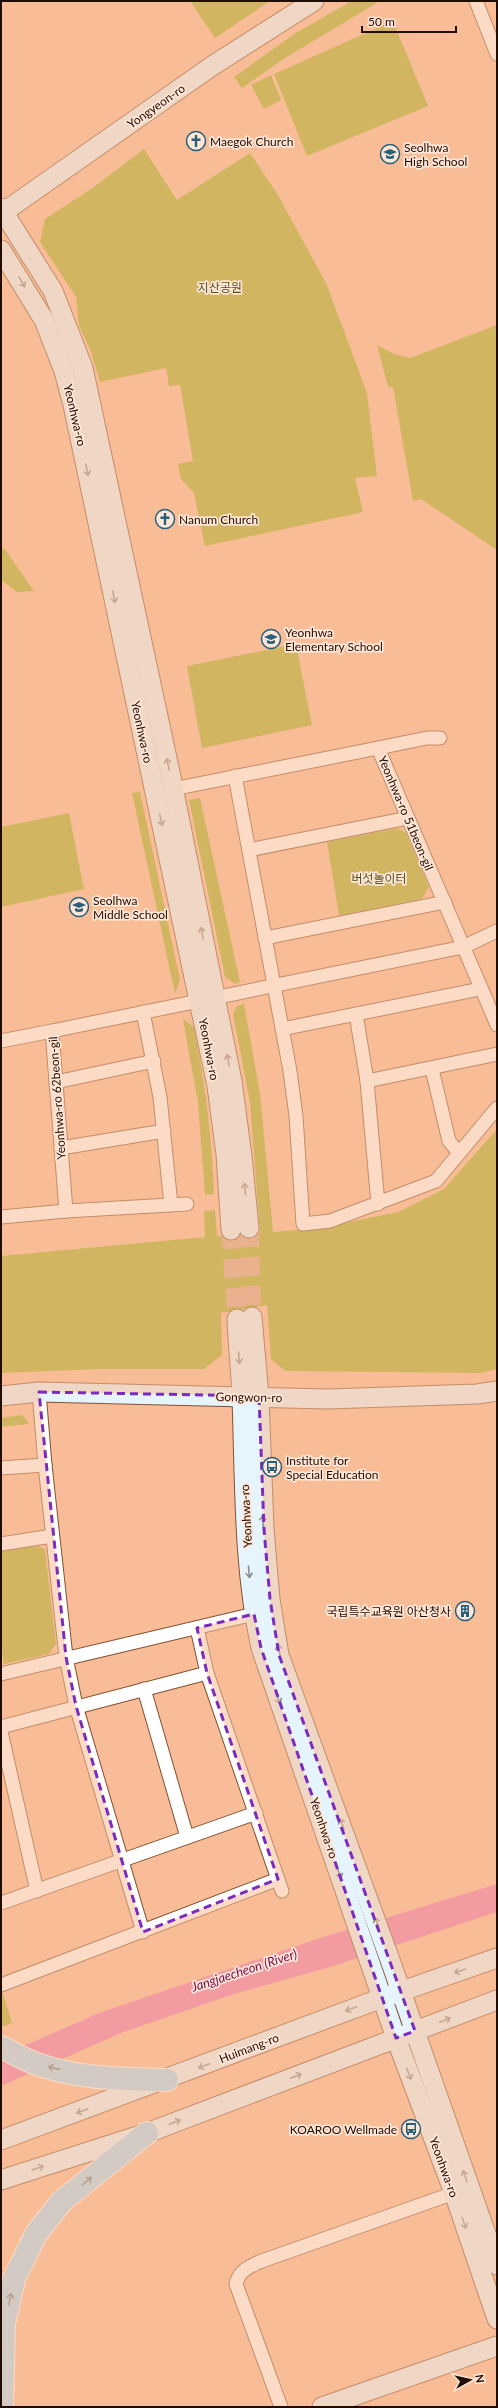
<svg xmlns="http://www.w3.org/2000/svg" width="498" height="2408" font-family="Lato,'Noto Sans KR',sans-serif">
<rect width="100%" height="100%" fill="#f8bd98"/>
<g fill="#a4ac1d">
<path d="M190 1H270L215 38Z"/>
<path d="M352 1H380L285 58 242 88 234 77 294 34Z"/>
<path d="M393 21 428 106 307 156 274 74Z"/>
<path d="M271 75 281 100 264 109 251 85Z"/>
<path d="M144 149 177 200 250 153 278 195 327 285 367 393 377 476 355 478 363 512 205 546 194 493 181 479 178 464 193 461 180 385 169 386 166 368 100 382 90 349 79 326 76 297 40 242 45 219 94 187Z"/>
<path d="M497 325V550L421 499 413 501 393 387H388L377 345 394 354 410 358Z"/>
<path d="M4 548 34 591 17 592 1 580V550Z"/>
<path d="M296 644 312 725 202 748 187 666Z"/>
<path d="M140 792 180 980 175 994 132 793Z"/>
<path d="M200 798 240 982 235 984 225 977 189 800Z"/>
<path d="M69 813 84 889 1 907V827Z"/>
<path d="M398 828 406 833 429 887 422 899 339 916 327 842Z"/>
<path d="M244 1004 260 1093 273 1232 319 1228 398 1212 444 1189 497 1129V1369L481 1373 285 1371 271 1359 267 1305 221 1313 222 1355 204 1369H99L1 1373V1256L205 1237 204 1211 215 1210 217 1236 260 1233 250 1102 233 1014 237 1006Z"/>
<path d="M183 1019 194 1027C205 1082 212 1138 214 1194L205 1195 198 1103Z"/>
<path d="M21 1415 28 1421V1424L1 1427V1418Z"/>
<path d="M39 1546 45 1550 56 1644 49 1654 4 1664 1 1642V1551Z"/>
<path d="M3 1994 12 2023 1 2027V1995Z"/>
</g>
<path fill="#ec72aa" d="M497 1884V1912L330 1967 234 1994 121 2033 1 2086V2056L99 2013 317 1939Z"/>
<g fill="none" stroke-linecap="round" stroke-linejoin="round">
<g stroke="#d8a281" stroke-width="19" stroke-dasharray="19 10" stroke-linecap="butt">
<path d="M249 1228 252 1317"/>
<path d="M231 1230 237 1319"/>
</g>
<g stroke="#85512f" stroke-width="15">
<g id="street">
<path d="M476 1 497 54"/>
<path d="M378 748 427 738H440"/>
<path d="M235 776 290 1071 296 1116 303 1224 330 1221 436 1181 497 1108"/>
<path d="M173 789 378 748 497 1025"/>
<path d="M249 850 408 818"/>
<path d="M265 938 445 902"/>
<path d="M143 1012 160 1097 171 1205"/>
<path d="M356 1014 367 1081 378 1204"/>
<path d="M282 1029 480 989"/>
<path d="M1 1041 52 1031"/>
<path d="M432 1069 449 1141 458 1152"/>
<path d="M367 1081 497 1054"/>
<path d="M56 1082 154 1061"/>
<path d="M61 1148 164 1131"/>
<path d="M187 1204 66 1211 52 1031 463 947 497 931"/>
<path d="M1 1217 66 1211"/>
<path d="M39 1392 45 1465 66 1657 76 1706 143 1932"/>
<path d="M1 1468 45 1465"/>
<path d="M1 1544 52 1536"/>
<path d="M197 1628 207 1673 282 1891"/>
<path d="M1 1674 254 1614"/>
<path d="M144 1689 187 1837"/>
<path d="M1 1727 207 1673"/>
<path d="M1 1732 37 1891"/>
<path d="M1 1903 256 1813"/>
<path d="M1 1985 278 1879"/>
<path d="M281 2407 236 2284C239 2271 247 2268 259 2262L454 2193"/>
</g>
</g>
<g stroke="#85512f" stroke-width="21">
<g id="secondary">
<path d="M1 208 53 291 83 368 170 772 232 1081 242 1156 249 1228"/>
<path d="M1 214 212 66 314 1"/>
<path d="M1 250 44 320 64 371 73 405 217 1086 226 1154 231 1230"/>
<path d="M252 1317 259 1396 264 1529 270 1599 279 1655 390 1960 497 2265"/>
<path d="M237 1319C238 1345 241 1372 242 1398 245 1482 243 1565 261 1648L396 2038 454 2193 497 2319"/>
<path d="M1 1396 39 1392 328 1399 477 1394 497 1391"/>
<path d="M1 2140 382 1998 497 1958"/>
<path d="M1 2180 147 2133 497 2000"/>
<path d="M322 2407 497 2346"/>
</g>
</g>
<g stroke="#fff" stroke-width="24">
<g id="highway">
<path d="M1 2047C12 2052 23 2059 34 2063 76 2079 123 2079 167 2080"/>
<path d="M2 2407 4 2324 14 2279 36 2234 62 2201 147 2133"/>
</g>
</g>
<use href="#street" stroke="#fff" stroke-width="13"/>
<use href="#secondary" stroke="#e5f4fd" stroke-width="19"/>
<use href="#highway" stroke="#a7dbf8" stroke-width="22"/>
</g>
<defs><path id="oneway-shaft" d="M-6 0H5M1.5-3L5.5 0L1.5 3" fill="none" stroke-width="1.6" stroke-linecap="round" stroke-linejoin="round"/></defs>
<g stroke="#8d8c8c">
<use href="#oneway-shaft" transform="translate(22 282) rotate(59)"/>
<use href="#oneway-shaft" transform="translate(87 470) rotate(78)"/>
<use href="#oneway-shaft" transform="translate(114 597) rotate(78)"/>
<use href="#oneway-shaft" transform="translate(168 764) rotate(-102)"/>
<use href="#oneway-shaft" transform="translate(161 820) rotate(78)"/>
<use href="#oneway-shaft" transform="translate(202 933) rotate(-101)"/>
<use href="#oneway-shaft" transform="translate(228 1060) rotate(-102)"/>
<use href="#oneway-shaft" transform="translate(245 1189) rotate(-95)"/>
<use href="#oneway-shaft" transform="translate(239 1358) rotate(86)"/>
<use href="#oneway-shaft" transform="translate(263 1521) rotate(-92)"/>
<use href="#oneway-shaft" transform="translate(249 1572) rotate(85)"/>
<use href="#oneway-shaft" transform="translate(279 1650) rotate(-101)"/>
<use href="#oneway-shaft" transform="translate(278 1698) rotate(71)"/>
<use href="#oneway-shaft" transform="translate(342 1824) rotate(-110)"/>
<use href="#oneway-shaft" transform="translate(339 1873) rotate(71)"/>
<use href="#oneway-shaft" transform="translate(377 1923) rotate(-110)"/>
<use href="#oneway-shaft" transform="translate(460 1971) rotate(161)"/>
<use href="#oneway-shaft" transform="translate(351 2009) rotate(159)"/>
<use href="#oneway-shaft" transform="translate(445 2020) rotate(-21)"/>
<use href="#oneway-shaft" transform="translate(204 2066) rotate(159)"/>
<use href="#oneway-shaft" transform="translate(409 2074) rotate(69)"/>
<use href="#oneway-shaft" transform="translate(296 2076) rotate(-21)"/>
<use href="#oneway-shaft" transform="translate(82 2111) rotate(160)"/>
<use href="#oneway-shaft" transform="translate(175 2122) rotate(-21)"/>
<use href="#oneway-shaft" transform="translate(38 2168) rotate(-18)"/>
<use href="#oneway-shaft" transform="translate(465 2176) rotate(-109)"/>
<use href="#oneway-shaft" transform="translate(464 2223) rotate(71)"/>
</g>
<g stroke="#6b7e89">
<use href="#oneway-shaft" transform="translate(54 2068) rotate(-167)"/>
<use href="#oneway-shaft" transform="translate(87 2181) rotate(-38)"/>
<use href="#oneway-shaft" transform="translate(10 2299) rotate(-78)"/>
</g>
<path d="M0 0H498V2408H0ZM39 1392 259 1396 264 1529 270 1599 279 1655 415 2031 396 2038 261 1648 254 1614 197 1628 207 1673 278 1879 143 1932 76 1706 66 1657Z" fill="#f8bd98" fill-opacity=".55" fill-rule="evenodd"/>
<path fill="none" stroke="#7b2cbf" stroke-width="3" stroke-dasharray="8 5" stroke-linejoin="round" d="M39 1392 259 1396 264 1529 270 1599 279 1655 415 2031 396 2038 261 1648 254 1614 197 1628 207 1673 278 1879 143 1932 76 1706 66 1657Z"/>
<defs>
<g id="church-ring" transform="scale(1)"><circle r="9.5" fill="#ffe6d7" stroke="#285f7a" stroke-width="1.5"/><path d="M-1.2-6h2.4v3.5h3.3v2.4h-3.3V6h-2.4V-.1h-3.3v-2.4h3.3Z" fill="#285f7a"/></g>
<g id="school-ring" transform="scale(1)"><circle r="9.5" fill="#ffe6d7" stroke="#285f7a" stroke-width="1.5"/><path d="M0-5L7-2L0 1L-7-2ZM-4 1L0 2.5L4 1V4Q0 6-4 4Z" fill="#285f7a"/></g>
<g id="bus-ring" transform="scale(1)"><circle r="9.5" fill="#ffe6d7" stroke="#285f7a" stroke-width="1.5"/><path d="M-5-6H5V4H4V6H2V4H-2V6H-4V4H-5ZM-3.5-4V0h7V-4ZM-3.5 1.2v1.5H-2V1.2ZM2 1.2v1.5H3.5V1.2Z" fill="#285f7a"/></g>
<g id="building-ring" transform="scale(1)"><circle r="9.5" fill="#ffe6d7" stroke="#285f7a" stroke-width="1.5"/><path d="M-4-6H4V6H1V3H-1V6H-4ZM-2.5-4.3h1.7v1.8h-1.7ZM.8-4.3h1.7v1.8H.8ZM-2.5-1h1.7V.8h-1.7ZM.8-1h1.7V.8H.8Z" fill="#285f7a"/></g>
</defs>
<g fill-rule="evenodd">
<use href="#church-ring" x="196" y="141"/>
<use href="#school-ring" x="390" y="154"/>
<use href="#church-ring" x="165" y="519"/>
<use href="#school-ring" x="271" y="639"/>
<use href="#school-ring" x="79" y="907"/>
<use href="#bus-ring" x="272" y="1467"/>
<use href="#building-ring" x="465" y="1611"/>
<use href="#bus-ring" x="411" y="2129"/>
</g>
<g text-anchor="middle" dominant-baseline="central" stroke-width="3.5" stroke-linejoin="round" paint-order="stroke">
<g font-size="12" fill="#210c01" stroke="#ffe6d7">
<text transform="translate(156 106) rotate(-35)">Yongyeon-ro</text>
<text transform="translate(75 415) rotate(77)">Yeonhwa-ro</text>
<text transform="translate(142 732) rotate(78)">Yeonhwa-ro</text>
<text transform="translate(406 813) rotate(67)">Yeonhwa-ro 51beon-gil</text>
<text transform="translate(209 1049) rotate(79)">Yeonhwa-ro</text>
<text transform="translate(57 1098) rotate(-94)">Yeonhwa-ro 62beon-gil</text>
<text transform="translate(249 1397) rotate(1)">Gongwon-ro</text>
<text transform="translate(246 1516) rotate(-93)">Yeonhwa-ro</text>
<text transform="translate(324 1828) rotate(71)">Yeonhwa-ro</text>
<text transform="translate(249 2048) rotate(-21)">Huimang-ro</text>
<text transform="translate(444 2167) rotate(70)">Yeonhwa-ro</text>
</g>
<g font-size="12" fill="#210c01" stroke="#ffe6d7" text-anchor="start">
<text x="210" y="141">Maegok Church</text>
<text x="404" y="147">Seolhwa<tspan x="404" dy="14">High School</tspan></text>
<text x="179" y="519">Nanum Church</text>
<text x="285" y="632">Yeonhwa<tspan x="285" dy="14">Elementary School</tspan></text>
<text x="93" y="900">Seolhwa<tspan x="93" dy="14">Middle School</tspan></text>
<text x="286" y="1460">Institute for<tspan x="286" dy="14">Special Education</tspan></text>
<text x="451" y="1611" text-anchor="end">국립특수교육원 아산청사</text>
<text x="397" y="2129" text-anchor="end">KOAROO Wellmade</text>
</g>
<g font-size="12" fill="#50541d" stroke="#ffe6d7">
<text x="220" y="287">지산공원</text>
<text x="379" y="878">버섯놀이터</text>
</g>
<g font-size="13" font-style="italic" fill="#7c0b4c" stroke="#ffe6d7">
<text transform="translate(244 1970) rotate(-18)">Jangjaecheon (River)</text>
</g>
</g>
<rect width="498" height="2408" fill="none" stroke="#210c01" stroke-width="4"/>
<g transform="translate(470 2380) rotate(82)" stroke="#ffe6d7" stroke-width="3" paint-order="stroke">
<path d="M0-3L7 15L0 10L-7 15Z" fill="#210c01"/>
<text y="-6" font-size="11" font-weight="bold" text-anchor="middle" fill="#210c01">N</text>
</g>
<path d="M362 26v6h94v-6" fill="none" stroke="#210c01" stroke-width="2"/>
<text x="368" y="26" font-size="12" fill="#210c01" stroke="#ffe6d7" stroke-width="3" paint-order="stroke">50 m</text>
</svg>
